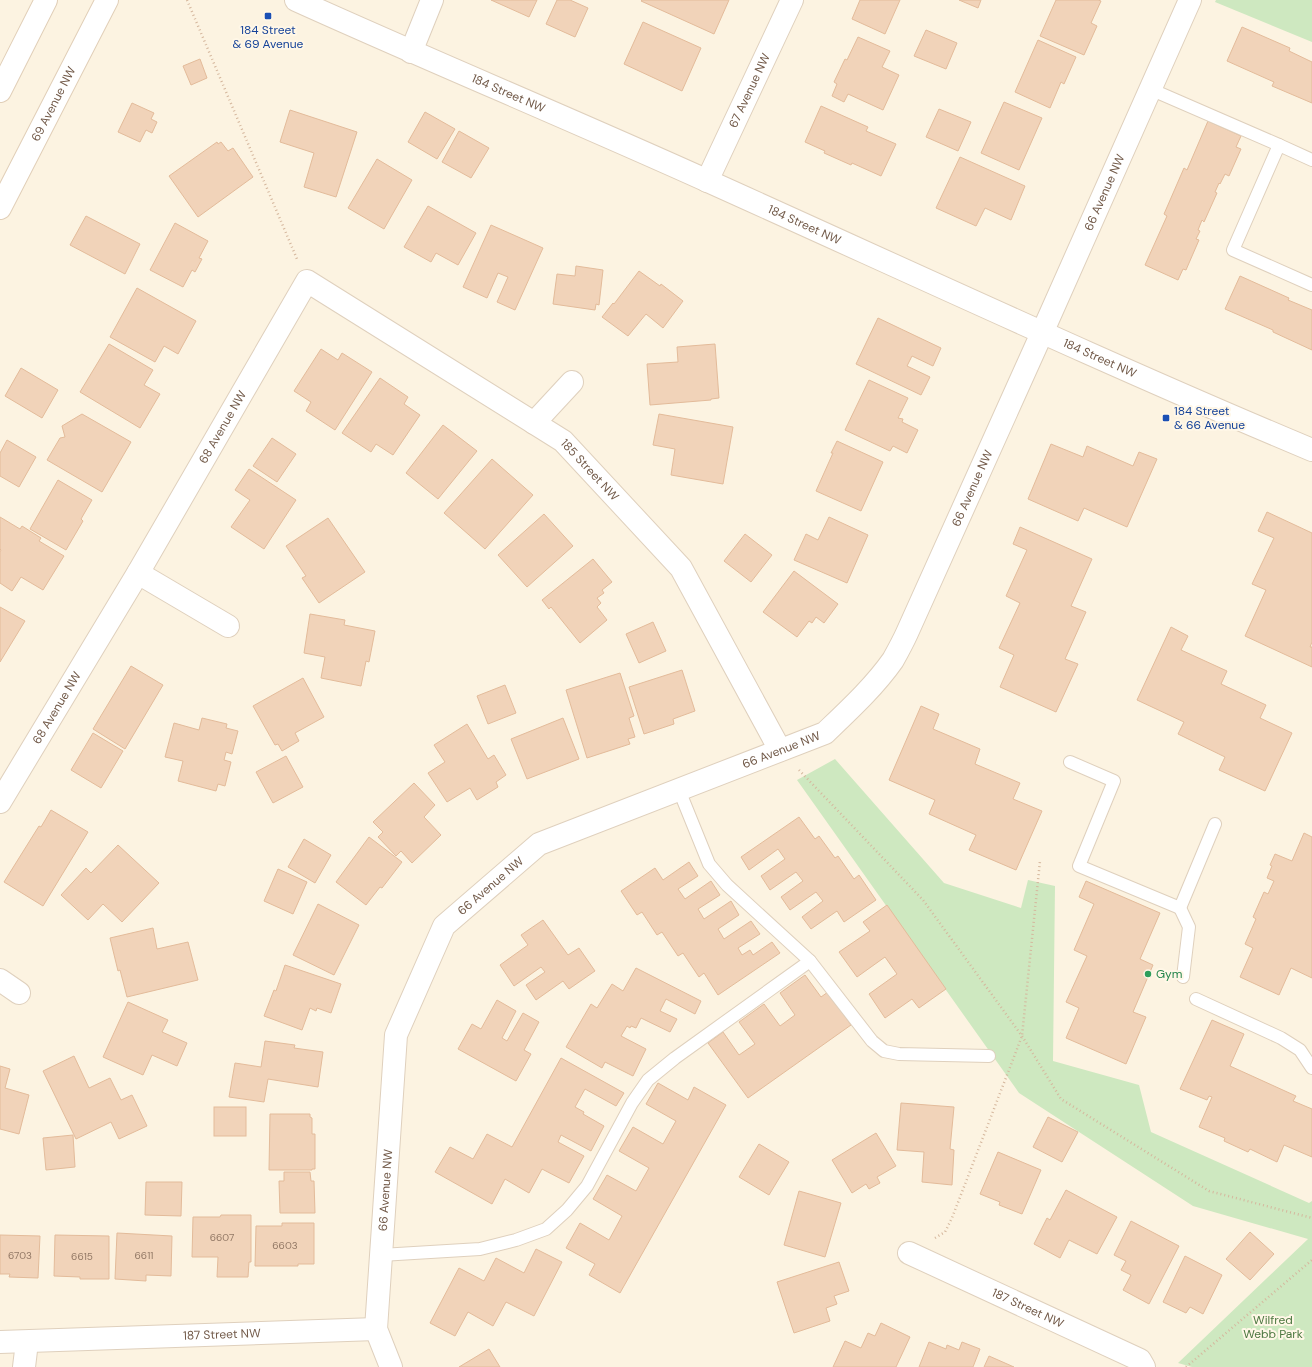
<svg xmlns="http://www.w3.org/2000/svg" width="1312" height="1367" font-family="'DM Sans',sans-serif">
<rect width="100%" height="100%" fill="#fcf3e1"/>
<g fill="#cee8c0">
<path d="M1216 0H1312V42L1215 2Z"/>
<path d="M835 759 944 883 1021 908 1028 880 1055 886 1053 1061 1139 1085 1151 1132 1309 1203 1312 1201V1367H1192L1178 1363 1308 1239 1193 1206 1019 1093 797 780Z"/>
</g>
<g fill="#f1d3b9" stroke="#e3bb9a">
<path d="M491 0H537L529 17Z"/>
<path d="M557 0H570L588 8 575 37 546 24Z"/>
<path d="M642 0H729L714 34 641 1Z"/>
<path d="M860 0H900L885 34 852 19Z"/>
<path d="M959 0H981L978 8Z"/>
<path d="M1056 0H1098L1101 1 1091 23 1097 26 1084 55 1040 36Z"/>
<path d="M643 22 701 48 682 91 624 64Z"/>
<path d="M1242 27 1290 48 1289 51 1312 62V103L1272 86 1274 82 1227 61Z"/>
<path d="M926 30 957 43 946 69 914 56Z"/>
<path d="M858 37 890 51 882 67 899 75 883 110 848 94 844 102 832 96 837 84 834 82 845 59 847 60Z"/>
<path d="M1038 40 1076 57 1064 84 1061 82 1050 108 1015 92Z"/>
<path d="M200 59 207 78 191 85 183 66Z"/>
<path d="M1004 102 1042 118 1019 170 981 153Z"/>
<path d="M132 103 154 113 151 119 157 122 152 133 146 130 140 142 118 132Z"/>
<path d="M821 106 868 127 866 131 896 144 881 176 852 163 851 165 824 153 825 151 805 142Z"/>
<path d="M939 109 971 122 958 151 926 137Z"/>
<path d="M290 110 357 132 336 197 304 187 314 153 280 142Z"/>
<path d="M425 112 455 129 437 159 408 142Z"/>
<path d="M1208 121 1241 136 1236 147 1241 149 1229 176 1225 174 1220 184 1219 183 1215 192 1217 193 1204 222 1202 220 1198 230 1200 231 1196 239 1199 240 1186 270 1183 269 1178 280 1145 265 1167 216 1164 214 1184 168 1187 170Z"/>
<path d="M459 131 489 148 471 178 442 162Z"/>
<path d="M217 142 218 144 221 142 228 151 233 148 253 177 198 217 169 176Z"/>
<path d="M960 157 1025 186 1011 220 985 208 976 226 936 208Z"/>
<path d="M377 159 412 180 384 229 348 208Z"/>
<path d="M428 206 476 233 458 265 436 253 431 262 404 247Z"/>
<path d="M86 216 140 244 125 274 70 245Z"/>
<path d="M175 223 208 241 199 258 202 259 195 272 192 270 183 287 150 270Z"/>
<path d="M491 225 543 248 515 310 497 302 508 277 498 273 487 298 463 287Z"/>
<path d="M576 266 603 270 599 305 596 304 595 310 553 304 557 274 575 276Z"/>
<path d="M639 271 660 286 661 284 683 301 663 328 646 314 628 336 602 317 613 303 614 304Z"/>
<path d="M1240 276 1289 298 1288 300 1312 310V350L1273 332V330L1225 309Z"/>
<path d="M137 288 196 321 178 354 164 346 155 362 110 337Z"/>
<path d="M878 318 941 348 933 366 912 356 907 366 930 377 921 395 856 364Z"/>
<path d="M109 344 153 370 144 385 160 394 140 428 80 392Z"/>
<path d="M715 344 719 398 711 399V400L650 405 647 364 678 362 677 347Z"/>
<path d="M321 349 338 360 342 353 372 372 335 430 306 411 311 402 294 391Z"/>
<path d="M21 368 58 390 42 418 5 396Z"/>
<path d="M380 378 408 397 404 404 420 415 393 455 376 444 371 452 342 433Z"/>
<path d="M869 380 908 398 898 418 903 419 902 422 918 430 907 453 893 446 890 451 845 430Z"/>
<path d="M82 414 131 442 102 492 47 460 60 438 65 437 62 426Z"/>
<path d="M659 414 733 427 723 484 671 475 675 449 653 445Z"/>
<path d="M443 425 477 451 438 499 406 473Z"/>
<path d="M272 438 296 454 277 482 253 466Z"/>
<path d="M7 440 36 457 19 487 0 476V453Z"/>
<path d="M837 441 883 462 861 511 816 491 833 453H831Z"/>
<path d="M1051 444 1083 457 1087 446 1133 466 1139 452 1157 459 1127 527 1084 508 1078 521 1028 499Z"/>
<path d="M492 459 533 495 485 549 444 513Z"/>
<path d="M249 469 296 500 264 549 231 527 250 500 235 490Z"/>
<path d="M58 480 92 500 81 519 83 521 66 550 30 529Z"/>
<path d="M1267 512 1312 533V642L1310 647H1312V667L1245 636 1266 590 1252 584 1274 538 1258 531Z"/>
<path d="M544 514 573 546 527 587 498 555Z"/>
<path d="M0 517 20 529 22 526 41 538 39 541 64 556 43 590 21 577 12 591 0 583V552L1 550 0 549Z"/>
<path d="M829 517 868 535 847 583 794 560 806 534 818 540Z"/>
<path d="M328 518 365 572 319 603 302 578 306 576 286 546Z"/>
<path d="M1020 527 1092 559 1071 606 1086 612 1065 659 1078 664 1056 712 1000 687 1014 655 999 648 1020 603 1006 596 1027 550 1013 544Z"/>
<path d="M745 534 772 555 751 582 724 561Z"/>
<path d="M593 559 612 582 602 590 604 593 597 598 601 603 597 607 607 620 580 643 551 607 549 609 542 600Z"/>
<path d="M794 571 838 604 824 623 816 617 812 623 809 621 797 637 763 612Z"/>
<path d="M0 607 25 621 0 662Z"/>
<path d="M310 614 345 620 344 625 375 631 369 662 366 661 361 686 321 678 325 657 304 653Z"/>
<path d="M653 622 666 651 639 663 626 634Z"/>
<path d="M1171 627 1188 636 1181 650 1227 671 1221 684 1266 705 1260 718 1292 733 1265 791 1219 770 1225 757 1178 734 1184 722 1137 700Z"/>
<path d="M131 666 163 685 125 749 93 729Z"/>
<path d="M682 670 695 711 673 719 674 724 644 734 629 687Z"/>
<path d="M620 673 634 716 629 718 635 737 628 739 630 744 587 758 566 690Z"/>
<path d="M303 678 324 717 295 733 299 741 282 751 278 744 275 745 253 706Z"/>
<path d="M505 685 516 713 488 724 477 696Z"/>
<path d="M921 706 939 714 933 729 980 749 975 764 1020 783 1013 799 1042 811 1016 870 969 850 976 835 929 814 935 800 889 780Z"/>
<path d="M202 718 227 724 226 728 238 731 232 754 226 752 224 760 231 762 225 786 218 784 216 791 178 781 183 761 165 757 174 723 199 730Z"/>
<path d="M563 718 579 759 527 779 511 739Z"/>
<path d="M467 724 488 759 494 755 506 775 496 782 498 787 477 800 470 788 447 802 428 773 445 762 434 745Z"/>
<path d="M93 733 123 751 101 788 71 770Z"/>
<path d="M286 756 303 787 273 803 256 772Z"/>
<path d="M414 783 435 805 424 817 441 835 412 863 401 851 396 856 378 837 383 832 373 822Z"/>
<path d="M51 810 88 832 43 906 4 882 39 826 41 827Z"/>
<path d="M799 817 815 839 819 836 835 858 838 856 854 879 859 875 876 900 844 922 837 911 811 929 802 917 823 901 816 892 790 910 781 897 803 881 796 872 770 890 761 876 785 859 778 849 749 870 741 857Z"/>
<path d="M1304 833 1312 837V978L1291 968 1279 995 1240 977 1253 948 1245 944 1256 919 1253 917 1264 892 1268 894 1274 881 1267 878 1272 866 1270 865 1275 854 1292 861Z"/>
<path d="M369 837 402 862 382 888 380 887 366 905 336 882Z"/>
<path d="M304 839 331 855 315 883 288 867Z"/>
<path d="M118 845 159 883 122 922 103 904 88 920 61 895 86 868 91 873Z"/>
<path d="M689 862 698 876 678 889 685 899 711 881 720 895 698 909 704 919 731 901 739 915 718 929 724 939 751 921 760 934 738 948 742 955 750 950 753 955 772 942 780 953 718 995 704 973 699 977 683 953 678 956 662 932 657 935 642 912 637 915 621 891 655 868 663 880Z"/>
<path d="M278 869 307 882 293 914 264 901Z"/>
<path d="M1086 881 1160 913 1140 959 1153 965 1133 1012 1146 1017 1126 1064 1066 1038 1079 1008 1066 1002 1087 956 1074 950 1094 904 1079 897Z"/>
<path d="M318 904 359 925 334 975 293 955Z"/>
<path d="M887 905 946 989 919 1008 912 999 885 1018 869 994 897 974 885 957 857 977 839 952 870 931 863 922Z"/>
<path d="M543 920 568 955 579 948 595 971 569 989 563 981 536 1000 526 985 545 972 541 967 514 986 500 965 528 945 521 935Z"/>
<path d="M153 928 157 949 188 942 198 980 127 997 120 970 118 971 110 938Z"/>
<path d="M285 965 341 984 331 1013 317 1008 316 1011 310 1008 302 1030 264 1016 274 990 276 991Z"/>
<path d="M636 968 701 1001 695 1014 666 999 660 1011 677 1019 670 1032 641 1018 636 1028 631 1026 630 1028 627 1026 621 1036 646 1049 633 1076 605 1062 602 1068 566 1047 591 1004 597 1008 612 984 623 991Z"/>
<path d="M805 975 821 997 828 992 851 1025 748 1098 708 1043 723 1032 739 1055 755 1044 739 1022 764 1004 780 1026 795 1015 780 993Z"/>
<path d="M497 1000 516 1011 502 1038 507 1041 523 1013 539 1022 524 1050 531 1054 516 1081 458 1049 472 1024 481 1029Z"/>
<path d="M128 1002 168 1020 162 1032 187 1043 177 1066 152 1055 143 1075 103 1057Z"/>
<path d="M1212 1020 1244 1034 1230 1066 1296 1096 1293 1101 1312 1109V1157L1284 1145 1277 1162 1250 1149 1248 1152 1224 1141 1225 1138 1199 1127 1212 1097 1209 1096 1207 1100 1180 1089Z"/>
<path d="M265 1041 295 1045 294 1048 323 1052 318 1087 268 1079 264 1102 229 1097 235 1063 261 1067Z"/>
<path d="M74 1056 89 1088 110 1078 121 1100 132 1095 147 1126 119 1139 111 1122 76 1139 43 1071Z"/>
<path d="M561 1058 624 1093 616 1106 585 1089 575 1107 584 1112 583 1114 604 1126 591 1151 561 1135 558 1142 584 1156 569 1183 542 1169 529 1193 505 1179 492 1204 435 1172 450 1147 473 1159 487 1134 512 1147Z"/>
<path d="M0 1066 10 1069 5 1088 29 1095 19 1134 0 1129Z"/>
<path d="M658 1083 688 1100 694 1087 726 1105 620 1293 589 1275 595 1264 566 1248 580 1223 609 1240 622 1216 593 1199 607 1175 636 1191 649 1168 619 1151 633 1127 663 1144 676 1121 646 1104Z"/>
<path d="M901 1103 954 1107 950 1149 954 1150 952 1185 922 1182 924 1152 897 1150Z"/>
<rect x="214" y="1107" width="32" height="29"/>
<path d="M270 1114H310V1117L312 1118V1134H315V1169H312V1170H269Z"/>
<path d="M1048 1117 1078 1132 1062 1162 1033 1147Z"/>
<path d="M876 1133 896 1166 877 1177 880 1183 869 1189 866 1184 852 1193 832 1160Z"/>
<path d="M73 1135 75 1167 46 1170 43 1138Z"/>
<path d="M759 1144 789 1162 769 1195 739 1177Z"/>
<path d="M998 1152 1041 1170 1022 1214 999 1205 1000 1202 980 1194Z"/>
<path d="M284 1172H310L311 1181H314L315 1213H280L279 1181H284Z"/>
<path d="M146 1182H182L181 1216 145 1215Z"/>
<path d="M1066 1190 1117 1217 1097 1254 1069 1240 1060 1258 1034 1244 1047 1218 1050 1220Z"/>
<path d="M799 1191 841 1203 825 1257 784 1245Z"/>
<path d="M221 1215H251V1262H249L248 1277H217L218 1257H192L193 1217H220Z"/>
<path d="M1131 1221 1179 1246 1149 1304 1123 1290 1131 1275 1121 1270 1126 1261 1114 1255Z"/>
<path d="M282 1223H314V1264H298V1266H255L256 1226H282Z"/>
<path d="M1250 1232 1274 1254 1250 1280 1226 1259Z"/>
<path d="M117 1233 172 1236 171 1276 146 1275V1281L115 1279Z"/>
<path d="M0 1235 40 1236 38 1278 9 1277 10 1274H0Z"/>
<path d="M55 1235 109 1236V1279H80V1277L54 1276Z"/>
<path d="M536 1249 562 1262 534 1316 506 1302 493 1326 468 1312 455 1336 430 1323 459 1268 484 1281 496 1258 524 1273Z"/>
<path d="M1185 1256 1222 1275 1203 1314 1190 1307 1186 1313 1163 1302Z"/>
<path d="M839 1262 849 1291 834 1296 837 1304 826 1308 830 1321 794 1333 777 1282Z"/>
<path d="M881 1323 910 1337 896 1367H833L845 1341 861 1348 868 1333 875 1336Z"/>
<path d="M929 1342 946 1349 947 1345 959 1350 962 1342 980 1349 973 1367H919Z"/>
<path d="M489 1349 500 1367H459Z"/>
<path d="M989 1356 1014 1367H984Z"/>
</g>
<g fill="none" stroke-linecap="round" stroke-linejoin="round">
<g stroke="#dfd0bd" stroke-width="14">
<g id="service">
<path d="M1150 89 1279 145 1233 250 1312 285"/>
<path d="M1279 145 1312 160"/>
<path d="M1070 762 1114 781 1079 866 1180 908 1215 824"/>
<path d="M1180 908 1189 927 1183 977"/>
<path d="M810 961 872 1041 884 1051 899 1054 989 1056"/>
<path d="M1196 999 1281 1038 1300 1050 1312 1068"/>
<path d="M381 1255 480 1249 516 1240 546 1229 567 1210 587 1186 632 1103 648 1080 675 1058 810 961 727 885 709 864 679 790"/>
</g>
</g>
<g stroke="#dfd0bd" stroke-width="24">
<g id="minor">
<path d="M411 52 432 0"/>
<path id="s1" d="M707 181 792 0"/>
<path d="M534 423 572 382"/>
<path d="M138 573 228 626"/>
<path id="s2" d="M0 802 138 573 307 281 563 441 681 568 780 750"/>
<path d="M0 980 19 993"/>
<path id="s3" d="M909 1253 1140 1360 1144 1367"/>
<path id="s4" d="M0 1342 376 1329"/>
<path d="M24 1367 27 1342"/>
<path id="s5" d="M391 1367 376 1329 396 1035 444 926 539 844 825 733C849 710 874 687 893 660 898 651 903 642 907 633L1042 333 1190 0"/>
</g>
</g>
<g stroke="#dfd0bd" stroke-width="24">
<g id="tertiary">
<path id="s6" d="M296 0C433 62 573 120 710 182 910 272 1109 365 1312 450"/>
</g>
</g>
<g stroke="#e1cfb8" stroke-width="24">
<g id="secondary">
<path d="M0 91 46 0"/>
<path id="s7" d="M0 208 107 0"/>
</g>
</g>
<g stroke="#d5b79d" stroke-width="2.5" stroke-dasharray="1 3" stroke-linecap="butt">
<path d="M187 0 297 259"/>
<path d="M799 770 923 900 1022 1036 1061 1099 1209 1191 1312 1218"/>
<path d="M935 1238 945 1232 952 1218 1022 1036 1040 861"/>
<path d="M1186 1367 1312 1260"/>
</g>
<use href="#service" stroke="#fff" stroke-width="12"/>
<use href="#minor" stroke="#fff" stroke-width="22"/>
<use href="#tertiary" stroke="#fff" stroke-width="22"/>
<use href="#secondary" stroke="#fff" stroke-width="22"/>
</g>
<g fill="#1a4fb4" stroke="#fff7e7" stroke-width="1.5">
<rect x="264" y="12" width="8" height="8" rx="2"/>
<rect x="1162" y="414" width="8" height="8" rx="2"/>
</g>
<circle fill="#2e9e5b" stroke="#fff7e7" stroke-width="1.5" cx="1148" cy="974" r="4"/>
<g text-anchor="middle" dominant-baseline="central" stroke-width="4" stroke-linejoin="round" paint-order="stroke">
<g font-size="10" fill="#927865">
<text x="222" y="1237">6607</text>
<text x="285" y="1245">6603</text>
<text x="20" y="1255">6703</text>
<text x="144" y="1255">6611</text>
<text x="82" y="1256">6615</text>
</g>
<g font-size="12" fill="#164399" stroke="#fff7e7">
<text x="268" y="30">184 Street<tspan x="268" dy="14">&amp; 69 Avenue</tspan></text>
<text x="1174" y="411" text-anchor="start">184 Street<tspan x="1174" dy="14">&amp; 66 Avenue</tspan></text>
</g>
<g font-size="12" fill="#725a49" stroke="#fff7e7">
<text stroke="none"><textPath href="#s1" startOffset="100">67 Avenue NW</textPath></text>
<text stroke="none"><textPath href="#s6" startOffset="232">184 Street NW</textPath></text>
<text stroke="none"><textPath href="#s7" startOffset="117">69 Avenue NW</textPath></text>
<text stroke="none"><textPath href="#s5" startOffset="1500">66 Avenue NW</textPath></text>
<text stroke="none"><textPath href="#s6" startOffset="556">184 Street NW</textPath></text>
<text stroke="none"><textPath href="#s6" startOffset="880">184 Street NW</textPath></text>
<text stroke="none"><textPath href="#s2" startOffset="436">68 Avenue NW</textPath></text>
<text stroke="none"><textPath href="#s2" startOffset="946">185 Street NW</textPath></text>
<text stroke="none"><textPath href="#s5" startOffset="1176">66 Avenue NW</textPath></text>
<text stroke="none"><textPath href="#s2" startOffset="110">68 Avenue NW</textPath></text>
<text stroke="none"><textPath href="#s5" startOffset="840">66 Avenue NW</textPath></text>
<text stroke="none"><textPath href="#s5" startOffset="516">66 Avenue NW</textPath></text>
<text stroke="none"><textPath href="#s5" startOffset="180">66 Avenue NW</textPath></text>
<text stroke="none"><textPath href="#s3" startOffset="131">187 Street NW</textPath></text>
<text stroke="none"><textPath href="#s4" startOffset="222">187 Street NW</textPath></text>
</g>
<g font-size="12" fill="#27864d" stroke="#fff7e7" text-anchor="start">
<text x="1156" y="974">Gym</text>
</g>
<g font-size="12" fill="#4d7841" stroke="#fff7e7">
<text x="1273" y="1320">Wilfred<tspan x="1273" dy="14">Webb Park</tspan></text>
</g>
</g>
</svg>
